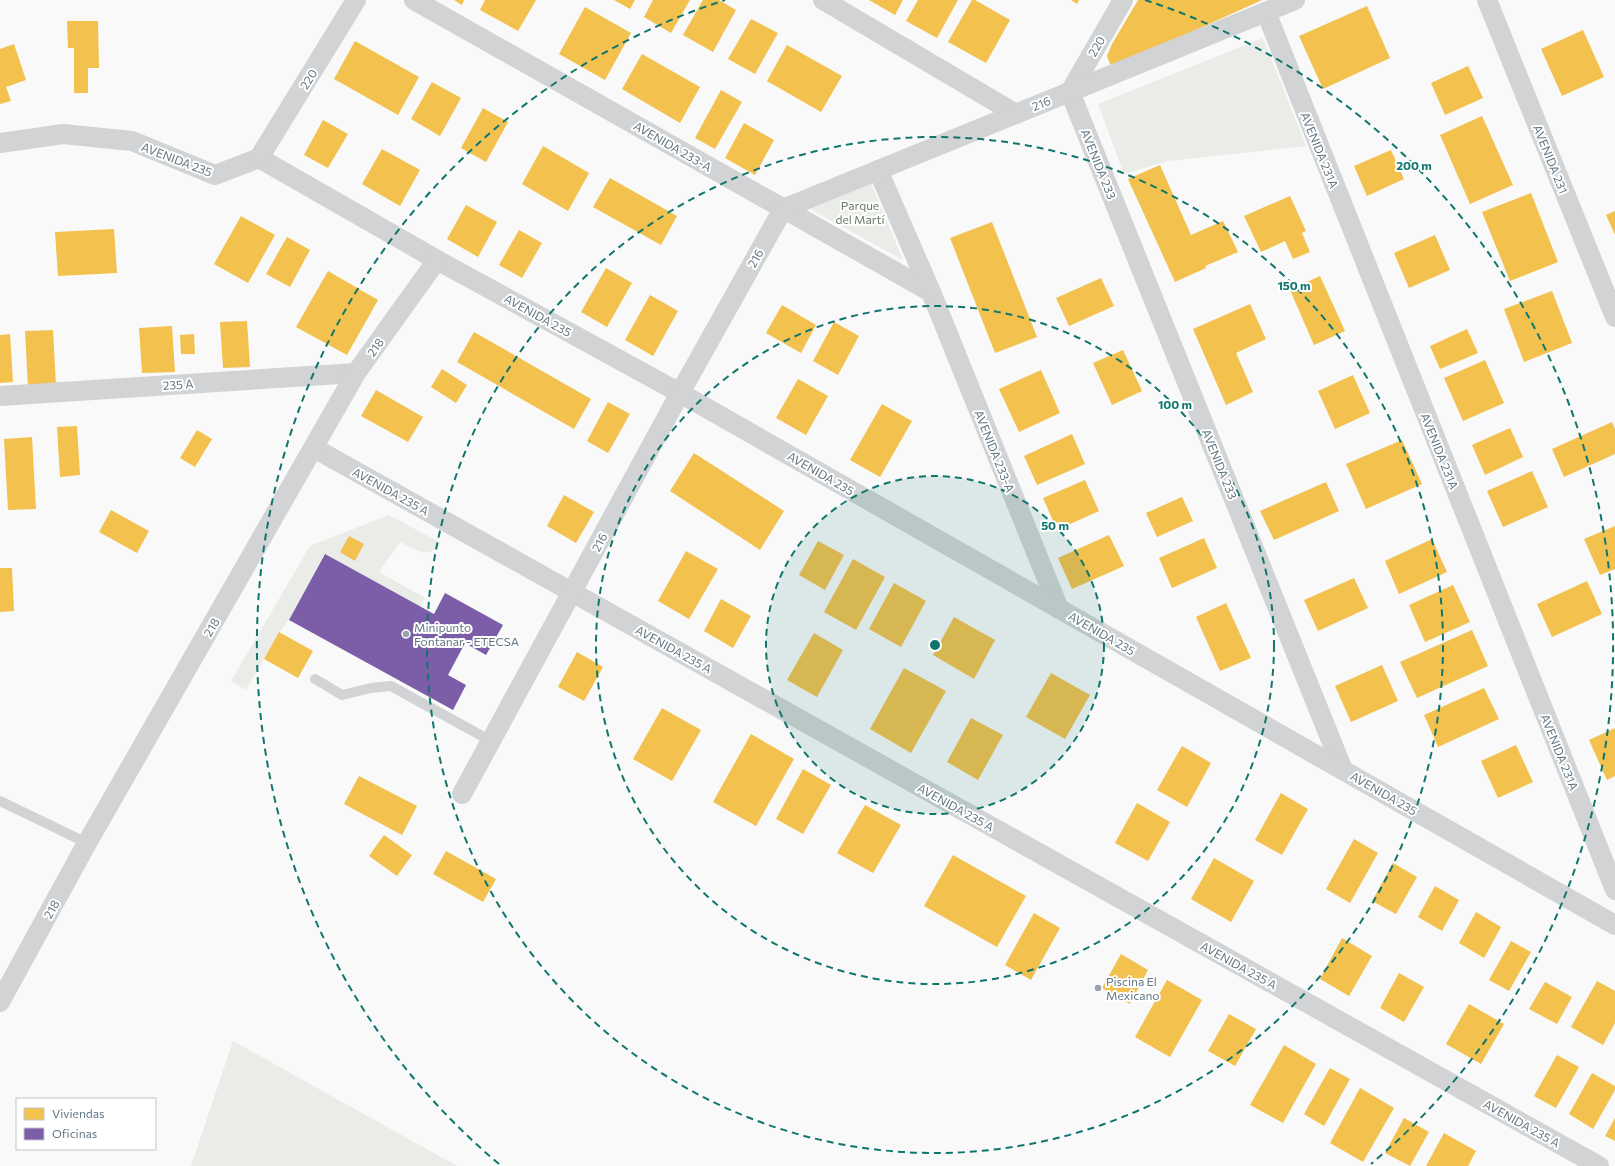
<svg xmlns="http://www.w3.org/2000/svg" width="1615" height="1166" font-family="Commissioner,sans-serif">
<rect width="100%" height="100%" fill="#f9f9f9"/>
<g fill="#e9ece7">
<path d="M1263 38 1306 146 1168 161 1124 174 1098 104Z"/>
<path d="M871 183 903 260 810 209Z"/>
<path d="M389 515 441 543C429 560 415 550 400 542L379 572 425 598 420 607 324 554 289 620 279 632 246 690 231 681 310 546Z"/>
<path d="M233 1041 457 1166H191Z"/>
</g>
<g fill="#f2c14e">
<path d="M454 0H464L462 5Z"/>
<path d="M485 0H536L518 31 480 10Z"/>
<path d="M614 0H635L630 9Z"/>
<path d="M653 0H690L671 33 644 17Z"/>
<path d="M703 0H719L736 10 713 52 683 35Z"/>
<path d="M869 0H903L895 15Z"/>
<path d="M918 0H958L937 38 906 21Z"/>
<path d="M972 0H975L1010 20 986 63 948 42Z"/>
<path d="M1071 0H1079L1077 4Z"/>
<path d="M1138 0H1262L1121 64H1110L1107 56 1112 44Z"/>
<path d="M1367 6 1390 58 1323 89 1299 36Z"/>
<path d="M585 7 631 33 605 80 559 54Z"/>
<path d="M751 19 778 33 755 74 728 59Z"/>
<path d="M67 21H98L99 68H88V93H74V48H68Z"/>
<path d="M1583 30 1604 77 1562 96 1541 49Z"/>
<path d="M355 41 419 77 398 115 334 79Z"/>
<path d="M14 44 26 80 6 87 11 101 0 104V49Z"/>
<path d="M787 45 842 76 821 112 767 81Z"/>
<path d="M642 54 700 87 680 123 622 89Z"/>
<path d="M1468 66 1483 98 1445 115 1431 83Z"/>
<path d="M432 82 461 98 440 136 411 119Z"/>
<path d="M721 90 742 102 715 149 695 138Z"/>
<path d="M483 108 508 122 486 162 461 148Z"/>
<path d="M1482 116 1513 185 1470 204 1440 135Z"/>
<path d="M323 120 348 134 328 168 304 155Z"/>
<path d="M744 123 774 140 755 175 725 158Z"/>
<path d="M543 146 589 173 568 211 522 184Z"/>
<path d="M382 149 420 170 400 206 362 184Z"/>
<path d="M1391 150 1404 179 1367 196 1354 166Z"/>
<path d="M1160 165 1191 235 1223 221 1238 252 1205 266 1206 268 1175 282 1128 179Z"/>
<path d="M610 178 677 216 661 245 593 207Z"/>
<path d="M1531 193 1558 262 1510 281 1482 212Z"/>
<path d="M1290 196 1306 231 1302 233 1310 252 1293 259 1285 241 1261 252 1244 216Z"/>
<path d="M466 205 497 222 478 257 447 239Z"/>
<path d="M1615 211V235L1606 215Z"/>
<path d="M241 216 275 235 248 283 214 264Z"/>
<path d="M992 222 1037 337 995 353 950 238Z"/>
<path d="M114 229 117 273 58 276 55 232Z"/>
<path d="M519 230 542 243 522 278 499 265Z"/>
<path d="M1435 235 1450 270 1409 288 1394 253Z"/>
<path d="M287 237 310 250 290 287 266 274Z"/>
<path d="M606 268 632 283 607 327 581 312Z"/>
<path d="M328 271 378 300 347 355 296 327Z"/>
<path d="M1320 276 1345 331 1314 345 1290 290Z"/>
<path d="M1101 278 1114 306 1069 326 1056 298Z"/>
<path d="M1552 291 1572 343 1524 362 1504 309Z"/>
<path d="M650 295 678 311 653 356 625 340Z"/>
<path d="M1250 304 1266 339 1236 353 1253 392 1226 405 1193 329Z"/>
<path d="M782 305 816 325 801 353 766 333Z"/>
<path d="M247 321 250 367 223 368 220 322Z"/>
<path d="M834 322 859 336 838 375 813 361Z"/>
<path d="M172 326 175 372 142 373 139 328Z"/>
<path d="M1467 329 1478 353 1440 369 1430 346Z"/>
<path d="M53 330 56 386 28 388 25 331Z"/>
<path d="M474 332 591 399 574 429 457 362Z"/>
<path d="M10 334 13 382 0 383V335Z"/>
<path d="M194 334 195 354H181L180 335Z"/>
<path d="M1123 350 1142 391 1112 405 1093 363Z"/>
<path d="M1485 360 1504 403 1463 421 1444 378Z"/>
<path d="M442 369 467 385 456 403 431 387Z"/>
<path d="M1041 370 1060 413 1019 432 999 389Z"/>
<path d="M1353 375 1370 413 1335 429 1318 391Z"/>
<path d="M798 379 828 396 806 435 776 418Z"/>
<path d="M376 390 423 417 408 442 361 416Z"/>
<path d="M608 402 630 414 608 453 587 441Z"/>
<path d="M882 404 912 421 880 477 850 460Z"/>
<path d="M1612 422 1615 429V454L1564 477 1552 449Z"/>
<path d="M77 426 80 475 60 477 57 427Z"/>
<path d="M1510 428 1523 457 1485 475 1472 445Z"/>
<path d="M197 430 212 439 195 467 180 458Z"/>
<path d="M1072 434 1085 464 1037 485 1024 456Z"/>
<path d="M32 437 36 509 8 510 4 439Z"/>
<path d="M1402 440 1422 484 1366 509 1346 464Z"/>
<path d="M694 453 784 511 760 550 670 491Z"/>
<path d="M1532 471 1548 507 1503 527 1487 491Z"/>
<path d="M1085 480 1099 511 1057 530 1043 498Z"/>
<path d="M1326 482 1339 511 1274 540 1260 511Z"/>
<path d="M564 495 594 512 576 543 547 526Z"/>
<path d="M1182 497 1193 521 1157 537 1146 513Z"/>
<path d="M111 510 149 531 137 553 99 532Z"/>
<path d="M1615 526V569L1600 575 1584 539Z"/>
<path d="M1109 535 1124 566 1072 589 1058 558Z"/>
<path d="M349 536 364 544 355 561 340 552Z"/>
<path d="M1204 538 1217 568 1172 588 1159 558Z"/>
<path d="M1432 539 1447 572 1399 594 1385 561Z"/>
<path d="M818 541 844 555 825 590 799 575Z"/>
<path d="M686 551 718 569 689 619 658 601Z"/>
<path d="M853 559 885 577 856 630 824 612Z"/>
<path d="M0 568H12L14 611 0 612Z"/>
<path d="M1354 578 1368 608 1318 631 1304 600Z"/>
<path d="M1587 581 1602 614 1552 637 1537 604Z"/>
<path d="M894 583 926 601 901 647 869 629Z"/>
<path d="M1453 585 1470 622 1425 642 1409 605Z"/>
<path d="M721 599 751 616 733 648 704 631Z"/>
<path d="M1226 603 1251 658 1220 671 1196 617Z"/>
<path d="M954 617 995 640 974 679 933 655Z"/>
<path d="M1472 630 1488 666 1417 698 1400 662Z"/>
<path d="M279 632 313 651 298 678 264 659Z"/>
<path d="M814 633 843 650 817 697 787 680Z"/>
<path d="M577 652 603 667 584 701 558 687Z"/>
<path d="M1382 665 1398 701 1351 722 1335 686Z"/>
<path d="M904 668 946 691 911 753 870 729Z"/>
<path d="M1051 673 1090 695 1065 739 1026 717Z"/>
<path d="M1484 688 1499 719 1438 747 1424 715Z"/>
<path d="M662 708 701 730 672 781 633 759Z"/>
<path d="M971 718 1003 735 978 780 947 762Z"/>
<path d="M1615 728V776L1607 780 1589 740Z"/>
<path d="M751 734 794 759 756 826 713 802Z"/>
<path d="M1516 745 1533 782 1498 798 1481 761Z"/>
<path d="M1182 746 1211 763 1187 807 1157 790Z"/>
<path d="M803 769 831 785 803 834 776 819Z"/>
<path d="M359 776 417 806 402 835 344 804Z"/>
<path d="M1281 793 1308 809 1282 855 1255 840Z"/>
<path d="M1137 803 1170 822 1148 861 1115 843Z"/>
<path d="M865 805 901 825 873 873 837 853Z"/>
<path d="M384 835 412 855 397 876 369 856Z"/>
<path d="M1354 839 1378 853 1350 903 1326 889Z"/>
<path d="M446 851 496 879 483 902 433 874Z"/>
<path d="M953 855 1026 896 997 947 924 906Z"/>
<path d="M1214 858 1254 881 1231 922 1191 899Z"/>
<path d="M1393 863 1417 877 1396 914 1372 901Z"/>
<path d="M1435 886 1459 900 1442 931 1418 917Z"/>
<path d="M1476 912 1501 927 1484 958 1459 943Z"/>
<path d="M1034 913 1060 928 1031 980 1005 965Z"/>
<path d="M1342 938 1372 956 1349 996 1320 979Z"/>
<path d="M1511 941 1531 952 1509 991 1489 980Z"/>
<path d="M1121 954 1148 970 1130 1004 1102 988Z"/>
<path d="M1399 973 1424 987 1404 1022 1380 1008Z"/>
<path d="M1167 980 1202 1000 1170 1057 1135 1037Z"/>
<path d="M1597 981 1615 991V1023L1603 1045 1571 1027Z"/>
<path d="M1545 982 1572 997 1557 1024 1529 1009Z"/>
<path d="M1469 1004 1504 1024 1481 1064 1446 1044Z"/>
<path d="M1229 1014 1256 1029 1235 1066 1208 1051Z"/>
<path d="M1284 1045 1316 1064 1283 1123 1250 1105Z"/>
<path d="M1557 1055 1579 1067 1556 1108 1534 1096Z"/>
<path d="M1330 1068 1350 1079 1324 1126 1304 1114Z"/>
<path d="M1592 1073 1615 1086V1090L1593 1129 1569 1114Z"/>
<path d="M1360 1088 1394 1108 1363 1162 1330 1143Z"/>
<path d="M1404 1118 1429 1132 1410 1166 1385 1153Z"/>
<path d="M1615 1118V1141L1605 1136Z"/>
<path d="M1444 1133 1476 1151 1468 1166H1426Z"/>
</g>
<path fill="#7b5ea7" d="M325 554 434 614 445 593 503 625 486 655 465 643 448 675 466 685 453 710 289 620Z"/>
<g fill="none" stroke-linecap="round" stroke-linejoin="round">
<g stroke="#d1d3d4" stroke-width="10">
<path d="M315 679 342 695 371 688 391 686 491 741"/>
<path d="M0 801 87 843"/>
</g>
<g stroke="#d1d3d4" stroke-width="20">
<path d="M414 0 931 292 1059 609"/>
<path d="M823 0 1016 114"/>
<path d="M1123 0 1070 92 1343 770"/>
<path d="M1487 0 1615 317"/>
<path d="M1266 12 1615 890"/>
<path d="M0 143 63 134 132 141 215 175 259 158"/>
<path d="M259 158 437 260 680 393 1615 925"/>
<path d="M259 158 356 0"/>
<path d="M878 170 931 292"/>
<path d="M0 396 356 373"/>
<path d="M314 448 1599 1166"/>
<path d="M462 794 680 393 783 209 1295 0"/>
<path d="M0 1002 87 843 356 373 437 260"/>
</g>
</g>
<circle cx="935" cy="645" r="169" fill="#0f766e" fill-opacity=".12"/>
<g fill="none" stroke="#0f766e" stroke-width="2" stroke-dasharray="7 5">
<circle cx="935" cy="645" r="169"/>
<circle cx="935" cy="645" r="339"/>
<circle cx="935" cy="645" r="508"/>
<path d="M499 1164A678 678 0 0 1 725 0M1145 0A678 678 0 0 1 1371 1164"/>
</g>
<g fill="#98a4ad" stroke="#fff" stroke-width="1.5">
<circle cx="406" cy="634" r="4"/>
<circle cx="1098" cy="988" r="4"/>
</g>
<g text-anchor="middle" dominant-baseline="central" stroke-width="4" stroke-linejoin="round" paint-order="stroke">
<g font-size="12" fill="#637684" stroke="#fff">
<text transform="translate(1096 46) rotate(-60)">220</text>
<text transform="translate(308 79) rotate(-58)">220</text>
<text transform="translate(1041 103) rotate(-22)">216</text>
<text transform="translate(673 146) rotate(30)">AVENIDA 233-A</text>
<text transform="translate(1320 150) rotate(68)">AVENIDA 231A</text>
<text transform="translate(177 159) rotate(21)">AVENIDA 235</text>
<text transform="translate(1551 159) rotate(68)">AVENIDA 231</text>
<text transform="translate(1099 164) rotate(68)">AVENIDA 233</text>
<text transform="translate(755 258) rotate(-61)">216</text>
<text transform="translate(538 315) rotate(29)">AVENIDA 235</text>
<text transform="translate(375 347) rotate(-54)">218</text>
<text transform="translate(178 384) rotate(-4)">235 A</text>
<text transform="translate(995 451) rotate(68)">AVENIDA 233-A</text>
<text transform="translate(1440 451) rotate(68)">AVENIDA 231A</text>
<text transform="translate(1220 464) rotate(68)">AVENIDA 233</text>
<text transform="translate(821 473) rotate(30)">AVENIDA 235</text>
<text transform="translate(391 491) rotate(29)">AVENIDA 235 A</text>
<text transform="translate(599 542) rotate(-62)">216</text>
<text transform="translate(211 627) rotate(-60)">218</text>
<text transform="translate(1102 633) rotate(30)">AVENIDA 235</text>
<text transform="translate(674 649) rotate(29)">AVENIDA 235 A</text>
<text transform="translate(1560 752) rotate(68)">AVENIDA 231A</text>
<text transform="translate(1384 793) rotate(30)">AVENIDA 235</text>
<text transform="translate(956 807) rotate(29)">AVENIDA 235 A</text>
<text transform="translate(51 909) rotate(-61)">218</text>
<text transform="translate(1239 965) rotate(29)">AVENIDA 235 A</text>
<text transform="translate(1522 1123) rotate(29)">AVENIDA 235 A</text>
</g>
<g font-size="12" fill="#687b63" stroke="#fff">
<text x="860" y="205">Parque<tspan x="860" dy="14">del Martí</tspan></text>
</g>
<g font-size="12" fill="#637684" stroke="#fff" text-anchor="start">
<text x="414" y="627">Minipunto<tspan x="414" dy="14">Fontanar - ETECSA</tspan></text>
<text x="1106" y="981">Piscina El<tspan x="1106" dy="14">Mexicano</tspan></text>
</g>
</g>
<circle cx="935" cy="645" r="6" fill="#0f766e" stroke="#fff" stroke-width="2"/>
<g font-size="12" text-anchor="middle" font-weight="bold" fill="#0f766e" stroke="#fff" stroke-width="4" stroke-linejoin="round" paint-order="stroke">
<text x="1414" y="170">200 m</text>
<text x="1294" y="290">150 m</text>
<text x="1175" y="409">100 m</text>
<text x="1055" y="530">50 m</text>
</g>
<rect x="16" y="1098" width="140" height="52" fill="#ffffff" stroke="#c1c8ce"/>
<rect x="24" y="1108" width="20" height="12" fill="#f2c14e" stroke="#c1c8ce"/>
<text x="52" y="1118" font-size="12" fill="#637684">Viviendas</text>
<rect x="24" y="1128" width="20" height="12" fill="#7b5ea7" stroke="#c1c8ce"/>
<text x="52" y="1138" font-size="12" fill="#637684">Oficinas</text>
</svg>
